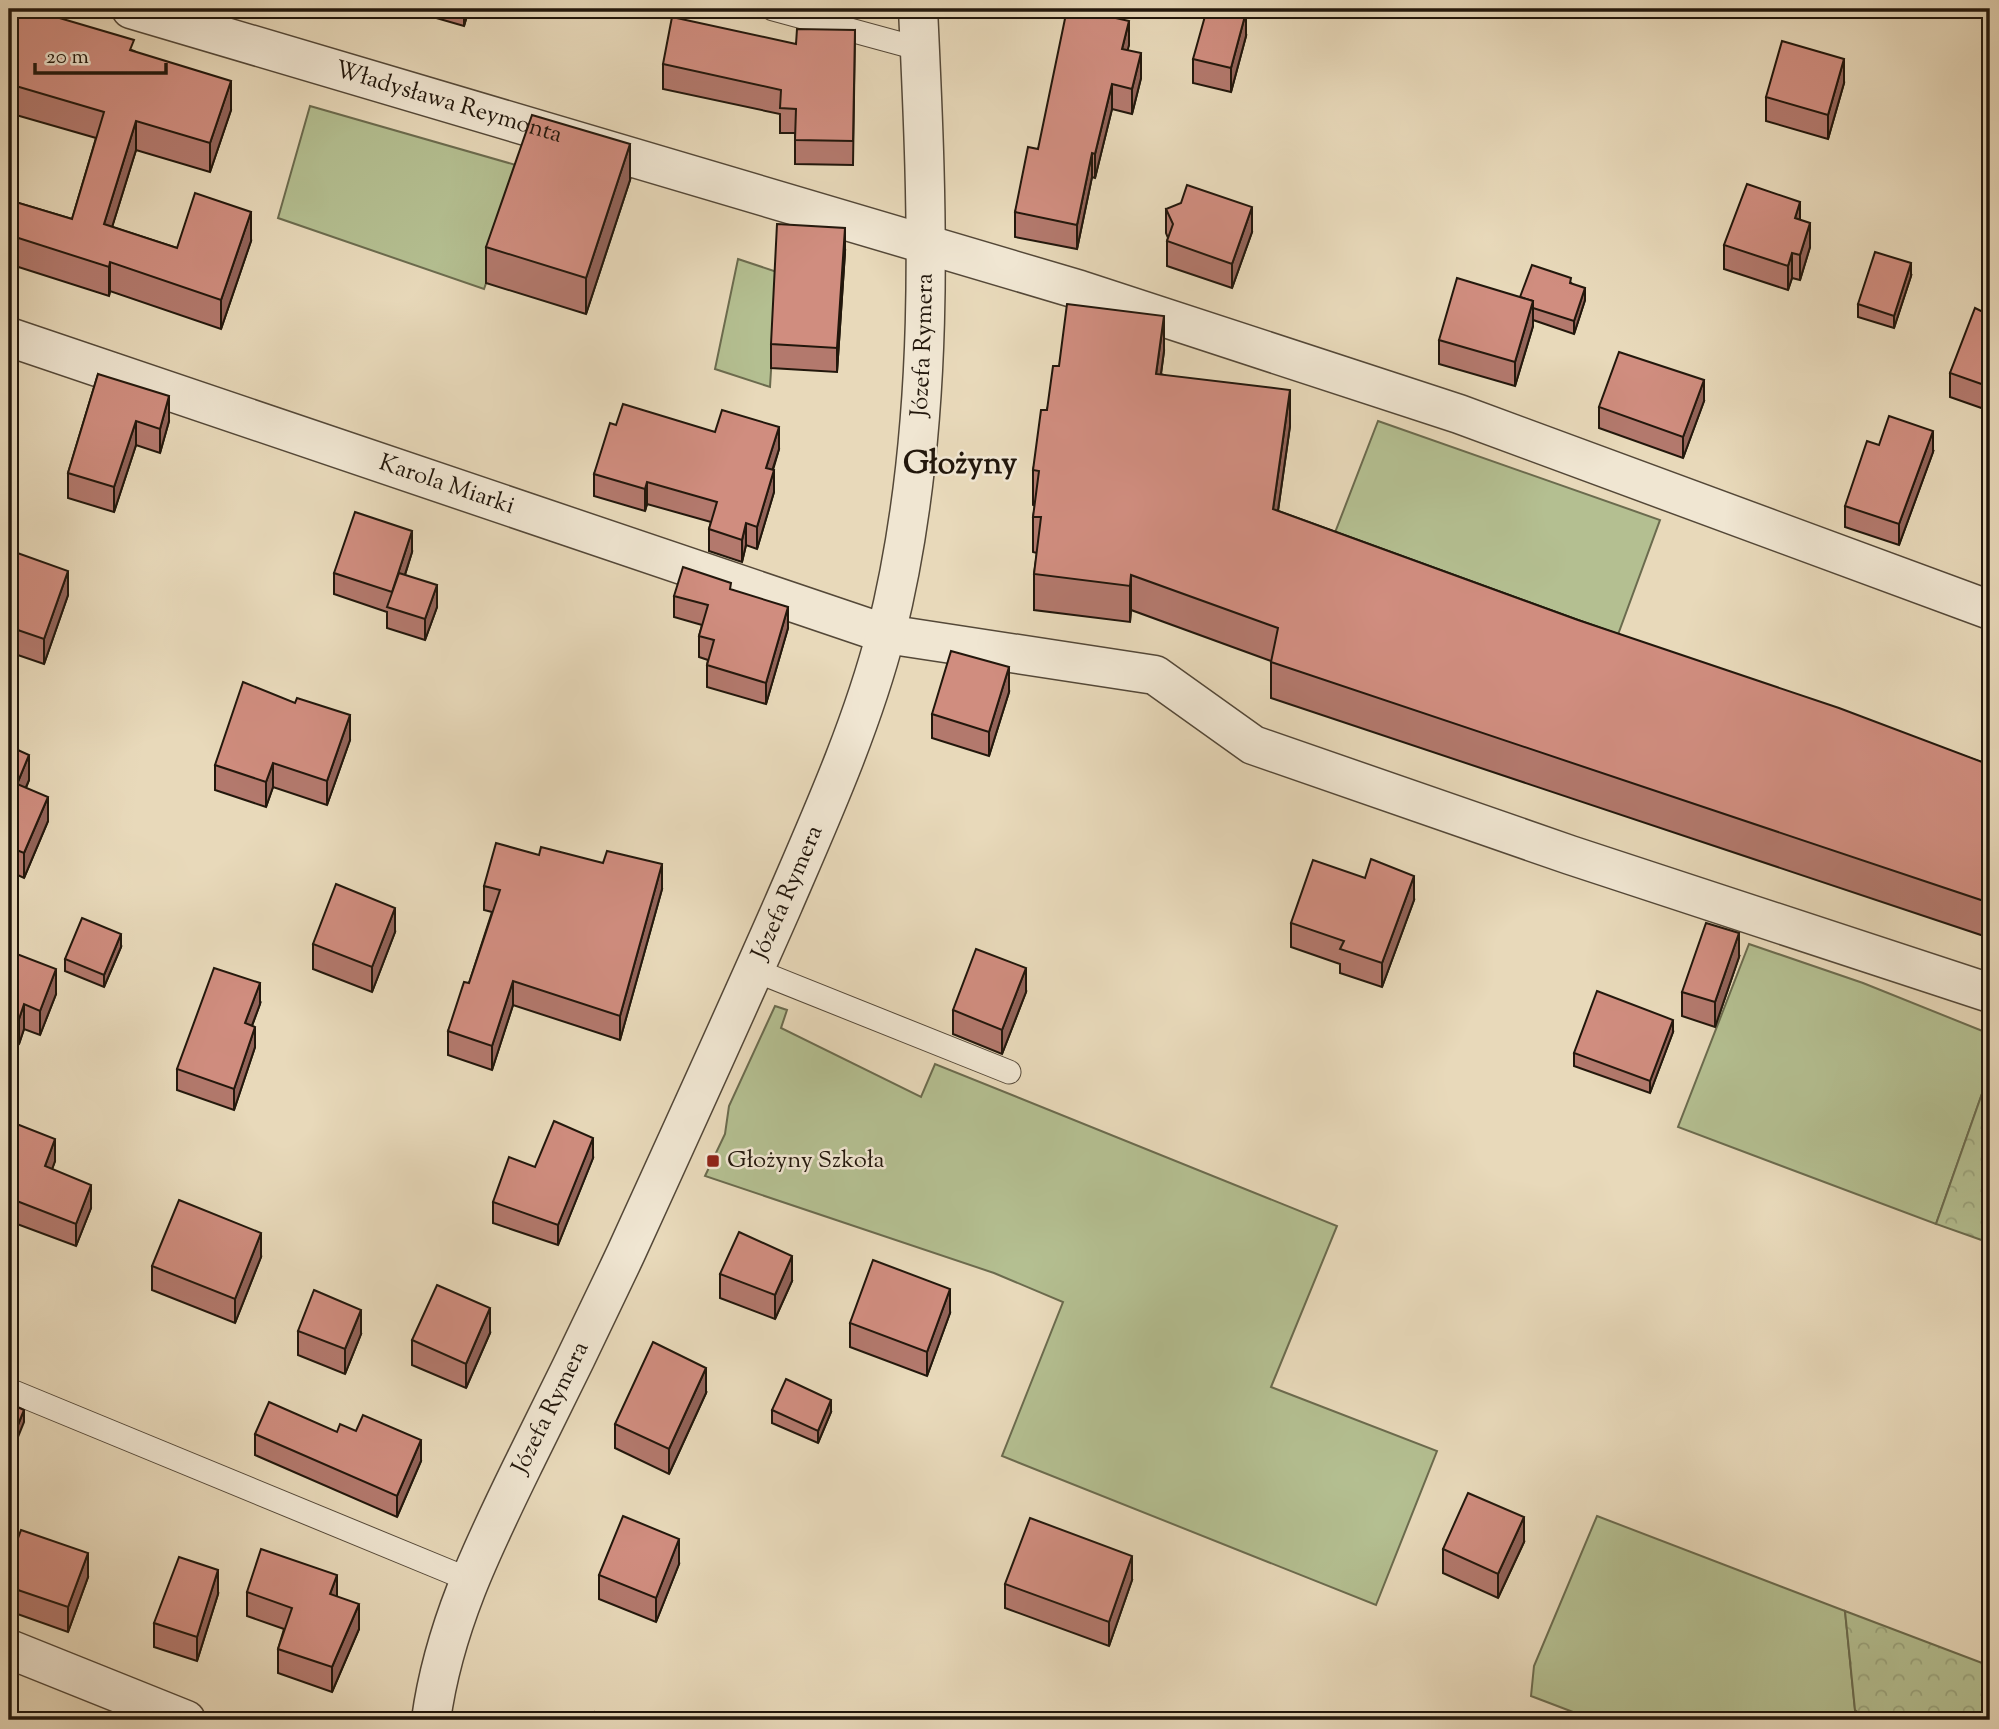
<svg xmlns="http://www.w3.org/2000/svg" width="1999" height="1729" font-family="'Sorts Mill Goudy',serif">
<defs>
<pattern id="forest-crowns" width="20" height="18" patternUnits="userSpaceOnUse" patternTransform="scale(1.75)"><rect width="20" height="18" fill="#b4bf91"/><path d="M2 6a3 3 0 1 1 6 0M12 15a3 3 0 1 1 6 0" fill="none" stroke="#9aa37c"/></pattern>
</defs>
<rect width="100%" height="100%" fill="#e8d9ba"/>
<filter id="stains"><feTurbulence type="fractalNoise" baseFrequency=".00286" numOctaves="4"/><feColorMatrix values="0 0 0 0 .2 0 0 0 0 .09 0 0 0 0 .02 0 0 0 .5 -.17"/></filter>
<radialGradient id="worn" r=".72"><stop offset=".6" stop-color="#630" stop-opacity="0"/><stop offset="1" stop-color="#630" stop-opacity=".3"/></radialGradient>
<g fill="#b4bf91" stroke="#6b6b4e" stroke-width="2">
<path d="M310 106 526 168 484 289 278 218Z"/>
<path d="M738 259 777 272 770 387 715 369Z"/>
<path d="M1378 421 1660 520 1616 640 1331 543Z"/>
<path d="M1749 944 1863 983 1990 1034V1071L1936 1224 1678 1127Z"/>
<path d="M775 1006 787 1010 781 1028 921 1097 935 1064 1337 1226 1271 1387 1437 1451 1376 1605 1002 1456 1063 1302 994 1273 705 1176 725 1134 729 1106Z"/>
<path d="M1597 1516 1845 1611 1855 1710 1867 1720H1594L1531 1696 1534 1666Z"/>
</g>
<g fill="url(#forest-crowns)" stroke="#6b6b4e" stroke-width="2">
<path d="M1990 1071V1243L1936 1224Z"/>
<path d="M1845 1611 1990 1666V1720H1867L1855 1710Z"/>
</g>
<g fill="none" stroke-linecap="round" stroke-linejoin="round">
<g stroke="#544838" stroke-width="25">
<g id="service">
<path d="M773 9 920 49"/>
<path d="M754 970 1009 1072"/>
<path d="M9 1390 470 1580"/>
</g>
</g>
<g stroke="#544838" stroke-width="41">
<g id="minor">
<path id="s1" d="M131 9 1080 290 1459 414 1990 610"/>
<path id="s2" d="M9 337 886 634 1155 675 1253 745 1570 855 1990 993"/>
<path d="M9 1649 186 1720"/>
</g>
</g>
<g stroke="#544838" stroke-width="41">
<g id="tertiary">
<path id="s3" d="M431 1720C444 1624 485 1543 527 1457 561 1389 594 1321 626 1253 679 1137 732 1021 783 905 821 817 862 726 886 633 937 430 928 216 918 9"/>
</g>
</g>
<use href="#service" stroke="#f0e6d2" stroke-width="23"/>
<use href="#minor" stroke="#f0e6d2" stroke-width="38"/>
<use href="#tertiary" stroke="#f0e6d2" stroke-width="38"/>
</g>
<g fill="#b3796d" stroke="#22170c" stroke-width="2">
<path d="M9 9 134 51 231 110 210 172 136 150 112 227 177 248 251 241 221 329 110 291 109 296 9 264V200L72 219 96 138 9 113Z"/>
<path d="M405 9H469L464 26Z"/>
<path d="M855 30 853 165 795 164V133H780V114L663 89V64L796 44Z"/>
<path d="M1246 36 1231 92 1193 83V59Z"/>
<path d="M1129 45 1127 50 1141 78 1132 114 1112 109 1095 178 1092 177 1077 249 1015 237V212L1038 149Z"/>
<path d="M1844 83 1828 139 1766 121V97Z"/>
<path d="M630 180 586 314 486 283V247Z"/>
<path d="M1166 209 1252 232 1232 288 1167 266V241L1168 238 1166 233Z"/>
<path d="M1800 220 1810 247 1800 280 1792 278 1788 290 1724 269V245Z"/>
<path d="M845 252 837 372 771 368V344Z"/>
<path d="M1911 276 1894 328 1858 317V304Z"/>
<path d="M1571 283 1585 300 1574 334 1533 320V326L1515 386 1439 364V340L1520 297Z"/>
<path d="M1990 303V411L1950 397V373L1983 312Z"/>
<path d="M1164 351 1161 374 1290 426 1278 511 1578 620 1990 765V938L1271 698V661L1131 610 1130 622 1034 610V574L1037 553 1033 552V517L1035 506 1033 505V470L1047 410 1059 366Z"/>
<path d="M98 374 169 421 160 453 136 445 114 512 68 498V473Z"/>
<path d="M1704 401 1683 458 1599 428V407Z"/>
<path d="M616 425 715 432 779 449 773 470 774 492 757 549 746 545 742 562 709 551V529L711 522 647 504 645 511 594 496V474Z"/>
<path d="M1933 452 1899 545 1845 527V506Z"/>
<path d="M9 550 68 595 44 664 9 652Z"/>
<path d="M412 552 405 575 437 607 425 640 387 628V612L334 594V573Z"/>
<path d="M731 590 788 628 766 704 707 687V665L708 660 699 657V636L702 625 674 617V596Z"/>
<path d="M1009 692 989 756 932 738V714Z"/>
<path d="M295 703 350 740 327 805 273 787 266 807 215 790V765Z"/>
<path d="M9 746 29 780 26 788 48 821 24 878 9 871Z"/>
<path d="M484 886 662 889 620 1040 513 1005 492 1070 448 1055V1031L469 983 492 912 484 910Z"/>
<path d="M1414 900 1382 987 1340 973V964L1291 947V923Z"/>
<path d="M395 932 372 992 313 969V944Z"/>
<path d="M121 947 104 987 65 971V959Z"/>
<path d="M9 951 56 994 40 1035 24 1029 19 1044 9 1040Z"/>
<path d="M1739 957 1715 1027 1682 1016V992Z"/>
<path d="M1026 992 1002 1054 953 1034V1010Z"/>
<path d="M260 1004 252 1026 255 1047 234 1110 177 1090V1069Z"/>
<path d="M1673 1032 1650 1093 1574 1066V1053Z"/>
<path d="M9 1121 55 1161 52 1169 91 1208 76 1246 9 1221Z"/>
<path d="M593 1158 558 1245 493 1223V1202L535 1167Z"/>
<path d="M261 1257 235 1323 152 1290V1266Z"/>
<path d="M720 1274 792 1281 775 1319 720 1298Z"/>
<path d="M950 1313 927 1376 850 1347V1323Z"/>
<path d="M298 1331 361 1334 345 1374 298 1355Z"/>
<path d="M490 1333 466 1388 412 1365V1340Z"/>
<path d="M706 1393 669 1474 615 1448V1424Z"/>
<path d="M772 1410 831 1412 818 1443 772 1423Z"/>
<path d="M337 1432 421 1461 397 1517 255 1455V1434Z"/>
<path d="M1524 1542 1498 1598 1443 1573V1549Z"/>
<path d="M9 1563 88 1577 68 1632 9 1611Z"/>
<path d="M679 1564 656 1622 599 1599V1575Z"/>
<path d="M1132 1580 1109 1646 1005 1608V1584Z"/>
<path d="M247 1592 337 1596 359 1629 332 1692 278 1673V1649L284 1629 247 1616Z"/>
<path d="M218 1594 197 1661 154 1647V1623Z"/>
</g>
<g fill="#926359" stroke="#22170c" stroke-width="2">
<path d="M464 9H469L464 26Z"/>
<path d="M1246 12V36L1231 92V68Z"/>
<path d="M1129 21V45L1122 73V49Z"/>
<path d="M1141 53V78L1132 114V89Z"/>
<path d="M1844 59V83L1828 139V115Z"/>
<path d="M231 81V110L210 172V143Z"/>
<path d="M1112 84V109L1095 178V154Z"/>
<path d="M136 121V150L104 253V224Z"/>
<path d="M630 144V180L586 314V278Z"/>
<path d="M1092 153V177L1077 249V225Z"/>
<path d="M1800 202V226L1795 218Z"/>
<path d="M1252 207V232L1232 288V264Z"/>
<path d="M251 212V241L221 329V300Z"/>
<path d="M1810 223V247L1800 280V255Z"/>
<path d="M845 228V252L837 372V348Z"/>
<path d="M1792 253V278L1788 290V266Z"/>
<path d="M110 262V291L109 296V267Z"/>
<path d="M1911 263V276L1894 328V316Z"/>
<path d="M1585 288V300L1574 334V321Z"/>
<path d="M1533 301V326L1515 386V362Z"/>
<path d="M1164 316V351L1156 409V374Z"/>
<path d="M1704 380V401L1683 458V437Z"/>
<path d="M1290 390V426L1273 545V509Z"/>
<path d="M13 393V417L9 429V405Z"/>
<path d="M169 396V421L160 453V429Z"/>
<path d="M136 421V445L114 512V487Z"/>
<path d="M779 427V449L766 490V468Z"/>
<path d="M1933 431V452L1899 545V524Z"/>
<path d="M774 470V492L757 549V527Z"/>
<path d="M647 482V504L645 511V489Z"/>
<path d="M746 523V545L742 562V540Z"/>
<path d="M412 531V552L394 609 392 592Z"/>
<path d="M68 571V595L44 664V639Z"/>
<path d="M1131 575V610L1130 622V586Z"/>
<path d="M437 585V607L425 640V619Z"/>
<path d="M788 607V628L766 704V683Z"/>
<path d="M1009 667V692L989 756V732Z"/>
<path d="M350 715V740L327 805V781Z"/>
<path d="M29 755V780L17 808V784Z"/>
<path d="M273 763V787L266 807V782Z"/>
<path d="M48 797V821L24 878V853Z"/>
<path d="M662 864V889L620 1040V1016Z"/>
<path d="M1414 876V900L1382 987V963Z"/>
<path d="M395 908V932L372 992V967Z"/>
<path d="M1739 933V957L1715 1027V1002Z"/>
<path d="M121 934V947L104 987V975Z"/>
<path d="M1026 968V992L1002 1054V1030Z"/>
<path d="M56 969V994L40 1035V1011Z"/>
<path d="M513 981V1005L492 1070V1046Z"/>
<path d="M260 983V1004L245 1044V1023Z"/>
<path d="M24 1004V1029L19 1044V1019Z"/>
<path d="M1673 1020V1032L1650 1093V1081Z"/>
<path d="M255 1027V1047L234 1110V1089Z"/>
<path d="M593 1138V1158L558 1245V1225Z"/>
<path d="M55 1139V1161L45 1189V1166Z"/>
<path d="M91 1185V1208L76 1246V1224Z"/>
<path d="M261 1233V1257L235 1323V1299Z"/>
<path d="M792 1256V1281L775 1319V1295Z"/>
<path d="M950 1289V1313L927 1376V1352Z"/>
<path d="M490 1308V1333L466 1388V1364Z"/>
<path d="M361 1310V1334L345 1374V1349Z"/>
<path d="M706 1368V1393L669 1474V1449Z"/>
<path d="M831 1400V1412L818 1443V1431Z"/>
<path d="M24 1410V1422L9 1459V1447Z"/>
<path d="M421 1440V1461L397 1517V1496Z"/>
<path d="M1524 1517V1542L1498 1598V1574Z"/>
<path d="M679 1539V1564L656 1622V1598Z"/>
<path d="M88 1553V1577L68 1632V1607Z"/>
<path d="M1132 1556V1580L1109 1646V1622Z"/>
<path d="M218 1570V1594L197 1661V1637Z"/>
<path d="M337 1575V1600L330 1594Z"/>
<path d="M359 1604V1629L332 1692V1667Z"/>
</g>
<g fill="#d08d7f" stroke="#22170c" stroke-width="2">
<path d="M9 9H29L134 40 130 50 231 81 210 143 136 121 104 224 177 248 195 193 251 212 221 300 110 262 109 267 9 235V200L72 219 104 112 9 84Z"/>
<path d="M1067 9H1076L1129 21 1122 49 1141 53 1132 89 1112 84 1095 154 1092 153 1077 225 1015 212 1028 147 1038 149Z"/>
<path d="M1207 9H1233L1246 12 1231 68 1193 59Z"/>
<path d="M672 17 796 44 797 29 855 30 853 141 795 140 796 109 780 108 781 90 663 64Z"/>
<path d="M1782 41 1844 59 1828 115 1766 97Z"/>
<path d="M532 115 630 144 586 278 486 247Z"/>
<path d="M1747 184 1800 202 1795 218 1810 223 1800 255 1792 253 1788 266 1724 245Z"/>
<path d="M1187 185 1252 207 1232 264 1167 241 1173 224 1166 209 1181 203Z"/>
<path d="M777 224 845 228 837 348 771 344Z"/>
<path d="M1875 252 1911 263 1894 316 1858 304Z"/>
<path d="M1532 265 1571 278 1570 283 1585 288 1574 321 1533 308V301L1520 297Z"/>
<path d="M1457 278 1533 301 1515 362 1439 340Z"/>
<path d="M1989 302 1990 303V387L1950 373 1975 308 1983 312Z"/>
<path d="M1067 304 1164 316 1156 374 1290 390 1273 509 1578 620 1839 708 1990 765V903L1271 662 1278 628 1131 575 1130 586 1034 574 1041 517H1033L1039 471 1033 470 1041 410H1047L1053 366H1059Z"/>
<path d="M1619 352 1704 380 1683 437 1599 407Z"/>
<path d="M98 374 169 396 160 429 136 421 114 487 68 473Z"/>
<path d="M9 391 13 393 9 405Z"/>
<path d="M623 404 715 432 722 410 779 427 766 468 774 470 757 527 746 523 742 540 709 529 717 502 647 482 645 489 594 474 610 423 616 425Z"/>
<path d="M1889 416 1933 431 1899 524 1845 506 1867 441 1879 445Z"/>
<path d="M355 512 412 531 392 592 334 573Z"/>
<path d="M9 550 68 571 44 639 9 627Z"/>
<path d="M683 567 731 583 730 589 788 607 766 683 707 665 714 640 699 636 708 605 674 596Z"/>
<path d="M399 573 437 585 425 619 387 607Z"/>
<path d="M951 651 1009 667 989 732 932 714Z"/>
<path d="M243 682 295 703 297 698 350 715 327 781 273 763 266 782 215 765Z"/>
<path d="M9 746 29 755 17 784 48 797 24 853 9 847Z"/>
<path d="M496 843 539 855 541 847 603 863 607 851 662 864 620 1016 513 981 492 1046 448 1031 464 982 469 983 500 890 484 886Z"/>
<path d="M1371 859 1414 876 1382 963 1340 949 1344 941 1291 923 1313 860 1365 878Z"/>
<path d="M336 884 395 908 372 967 313 944Z"/>
<path d="M82 918 121 934 104 975 65 959Z"/>
<path d="M1706 923 1739 933 1715 1002 1682 992Z"/>
<path d="M976 949 1026 968 1002 1030 953 1010Z"/>
<path d="M9 951 56 969 40 1011 24 1004 19 1019 9 1015Z"/>
<path d="M214 968 260 983 245 1023 255 1027 234 1089 177 1069Z"/>
<path d="M1597 991 1673 1020 1650 1081 1574 1053Z"/>
<path d="M9 1121 55 1139 45 1166 91 1185 76 1224 9 1198Z"/>
<path d="M554 1121 593 1138 558 1225 493 1202 509 1157 535 1167Z"/>
<path d="M179 1200 261 1233 235 1299 152 1266Z"/>
<path d="M739 1232 792 1256 775 1295 720 1274Z"/>
<path d="M873 1260 950 1289 927 1352 850 1323Z"/>
<path d="M437 1285 490 1308 466 1364 412 1340Z"/>
<path d="M314 1290 361 1310 345 1349 298 1331Z"/>
<path d="M653 1342 706 1368 669 1449 615 1424Z"/>
<path d="M786 1379 831 1400 818 1431 772 1410Z"/>
<path d="M269 1402 337 1432 340 1424 356 1431 363 1415 421 1440 397 1496 255 1434Z"/>
<path d="M9 1403 24 1410 9 1447Z"/>
<path d="M1468 1493 1524 1517 1498 1574 1443 1549Z"/>
<path d="M623 1516 679 1539 656 1598 599 1575Z"/>
<path d="M1030 1518 1132 1556 1109 1622 1005 1584Z"/>
<path d="M21 1530 88 1553 68 1607 9 1587V1563Z"/>
<path d="M261 1549 337 1575 330 1594 359 1604 332 1667 278 1649 292 1608 247 1592Z"/>
<path d="M179 1557 218 1570 197 1637 154 1623Z"/>
<path d="M595 1712 612 1720 628 1713 630 1720H592Z"/>
</g>
<rect fill="#8f2418" stroke="#f0e6d2" stroke-width="2.5" x="706" y="1154" width="14" height="14" rx="3.5"/>
<g text-anchor="middle" dominant-baseline="central" stroke-width="5" stroke-linejoin="round" paint-order="stroke">
<g font-size="24" fill="#22170c" stroke="#f0e6d2">
<text stroke="none"><textPath href="#s1" startOffset="331">Władysława Reymonta</textPath></text>
<text stroke="none"><textPath href="#s3" startOffset="1472">Józefa Rymera</textPath></text>
<text stroke="none"><textPath href="#s2" startOffset="462">Karola Miarki</textPath></text>
<text stroke="none"><textPath href="#s3" startOffset="903">Józefa Rymera</textPath></text>
<text stroke="none"><textPath href="#s3" startOffset="336">Józefa Rymera</textPath></text>
</g>
<g font-size="24" fill="#22170c" stroke="#f0e6d2" text-anchor="start">
<text x="727" y="1161">Głożyny Szkoła</text>
</g>
<g font-size="32" font-weight="bold" fill="#22170c" stroke="#f0e6d2">
<text x="960" y="465">Głożyny</text>
</g>
</g>
<rect width="1999" height="1729" fill="none" stroke="#e8d9ba" stroke-width="35"/>
<rect x="10" y="10" width="1978" height="1708" fill="none" stroke="#22170c" stroke-width="3.5"/>
<rect x="18" y="18" width="1964" height="1694" fill="none" stroke="#22170c" stroke-width="2"/>
<path d="M35 63v10h131v-10" fill="none" stroke="#22170c" stroke-width="3.5"/>
<text x="46" y="63" font-size="21" fill="#22170c" stroke="#f0e6d2" stroke-width="5" paint-order="stroke">20 m</text>
<rect width="100%" height="100%" filter="url(#stains)"/>
<rect width="100%" height="100%" fill="url(#worn)"/>
</svg>
